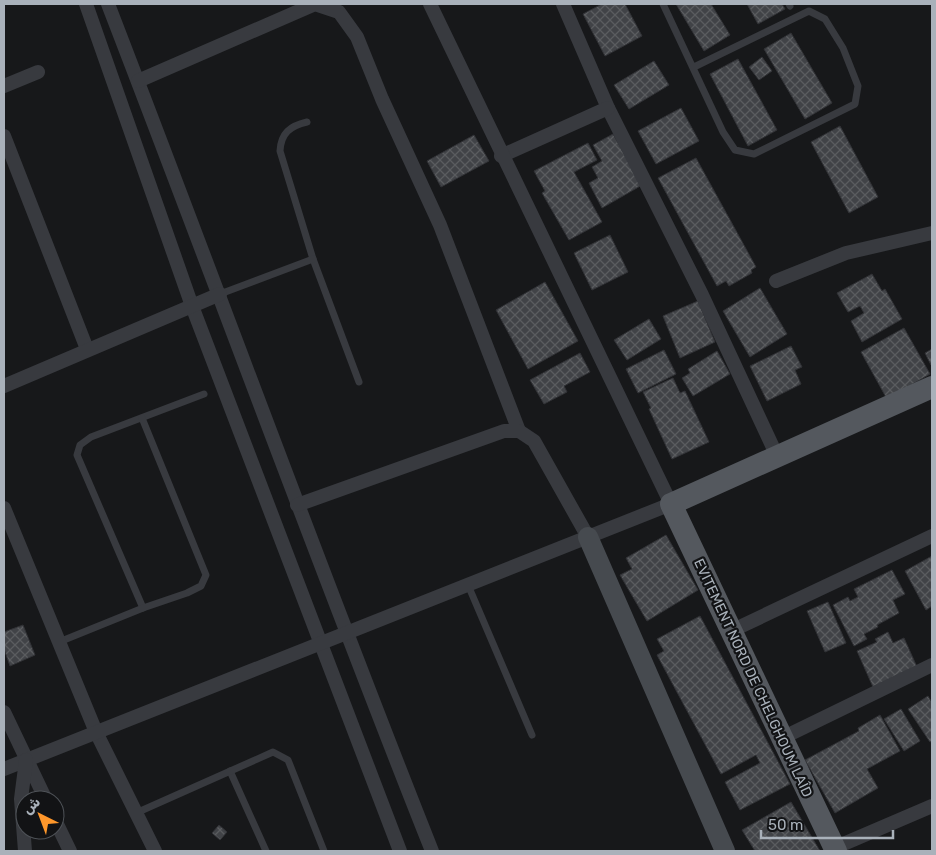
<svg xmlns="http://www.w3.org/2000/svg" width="936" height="855" font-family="Rubik,'Noto Sans Arabic',sans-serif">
<defs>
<pattern id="building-cross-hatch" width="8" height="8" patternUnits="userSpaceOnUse" patternTransform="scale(1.25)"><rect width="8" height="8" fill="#414347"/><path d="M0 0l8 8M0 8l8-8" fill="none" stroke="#5a5c5f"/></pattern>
</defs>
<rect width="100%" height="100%" fill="#17181a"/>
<g fill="url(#building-cross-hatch)" stroke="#313236">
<path d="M602 4H625L642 36 605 56 583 14Z"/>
<path d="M676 4H711L730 35 704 51Z"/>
<path d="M747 4H782L785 9 758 24Z"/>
<path d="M791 33 832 103 805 119 764 49Z"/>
<path d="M762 57 772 71 759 80 749 67Z"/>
<path d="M738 59 777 130 748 146 710 74Z"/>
<path d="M654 61 669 85 629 109 614 85Z"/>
<path d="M681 108 699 141 656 164 638 131Z"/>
<path d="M840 126 878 197 849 213 811 142Z"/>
<path d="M613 134 642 185 602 208 589 183 598 178 592 167 602 161 593 145Z"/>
<path d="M474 135 489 161 441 187 427 161Z"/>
<path d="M588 143 597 160 574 172 602 222 569 240 542 193 545 191 534 171Z"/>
<path d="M696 158 756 267 751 270 752 273 729 286 726 281 717 286 658 178Z"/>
<path d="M610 235 628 272 592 290 574 253Z"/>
<path d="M872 274 882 291 885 289 902 319 862 342 851 321 864 313 860 306 848 312 837 293Z"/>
<path d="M545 282 578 341 528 369 496 310Z"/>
<path d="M760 288 787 334 750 357 723 311Z"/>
<path d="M698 301 715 342 680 358 663 316Z"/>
<path d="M649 319 661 339 627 360 614 340Z"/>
<path d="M904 328 930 374 887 399 861 352Z"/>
<path d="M791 346 802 367 795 370 801 384 767 401 750 366Z"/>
<path d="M932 349V364L931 365 925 353Z"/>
<path d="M664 350 676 374 638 393 626 369Z"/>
<path d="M717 351 730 374 693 396 682 378 690 373 688 369Z"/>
<path d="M580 353 590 372 564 386 567 392 544 404 530 380Z"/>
<path d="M673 378 680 393 685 391 709 442 672 459 649 409 651 408 643 392Z"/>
<path d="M666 535 698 590 647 621 620 575 632 569 626 558Z"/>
<path d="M932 556V606L926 610 905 571Z"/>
<path d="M892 570 905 594 893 600 899 613 877 625 878 627 864 634 867 639 854 646 833 605 848 597 850 601 858 597 854 589Z"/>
<path d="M828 602 846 643 825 652 807 611Z"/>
<path d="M700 616 790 784 740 810 725 782 760 763 756 755 721 774 657 655 664 651 657 639Z"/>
<path d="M23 625 35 655 10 666 4 649V632Z"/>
<path d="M888 632 893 643 904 638 917 667 873 687 857 651 877 642 875 639Z"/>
<path d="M928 696 932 703V741L930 742 908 709Z"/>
<path d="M901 709 920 741 904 751 884 719Z"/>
<path d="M880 715 900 751 867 769 878 788 835 813 805 760 859 731 858 728Z"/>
<path d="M791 802 820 851H755L742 830Z"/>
<path d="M219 825 227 832 220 840 212 833Z"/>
</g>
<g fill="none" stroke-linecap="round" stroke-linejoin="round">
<g stroke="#383a3f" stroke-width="7">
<path d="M663 4 723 132 735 150 754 154 855 104 858 86 843 48 825 19 809 11 694 67"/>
<path d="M789 4 790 6"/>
<path d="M307 122C290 126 281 133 280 151L313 259 359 382"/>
<path d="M220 294 313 259"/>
<path d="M468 585 532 735"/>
<path d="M143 608 77 455 80 445 91 437 204 394"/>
<path d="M59 642 143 608 187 593 201 586 206 575 142 418"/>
<path d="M230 771 266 851"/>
<path d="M136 813 273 752 288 760 324 851"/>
</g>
<g stroke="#383a3f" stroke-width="14">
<path d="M86 4 192 306 400 851"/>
<path d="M108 4C217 286 320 570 432 851"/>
<path d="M563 4 608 108 702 295 777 456"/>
<path d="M138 81 315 4 339 12 357 37 382 99 440 225 519 431"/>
<path d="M4 86 38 72"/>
<path d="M4 136 87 349"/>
<path d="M501 156 608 108"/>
<path d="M776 281 846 253 932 233"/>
<path d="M4 386 220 294"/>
<path d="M297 505 504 431H519L534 441 588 537"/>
<path d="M4 508 96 732 155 851"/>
<path d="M731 631 932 536"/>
<path d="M4 712 46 800"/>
<path d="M782 738 932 665"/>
<path d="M4 769 671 504 430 4"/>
<path d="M55 820 70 851"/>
<path d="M834 848 932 806"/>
<path d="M25 851 21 799 26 760"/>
</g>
<path stroke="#464a4f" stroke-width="20" d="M588 537 725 851"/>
<path stroke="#54585e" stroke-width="22" d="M836 851 671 504 932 387"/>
</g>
<g text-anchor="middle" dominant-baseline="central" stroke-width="4.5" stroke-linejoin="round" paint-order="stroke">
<g font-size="14" fill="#a9b1ba" stroke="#121315">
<text transform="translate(753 678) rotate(65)">EVITEMENT NORD DE CHELGHOUM LAÎD</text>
</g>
</g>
<rect width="936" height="855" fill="none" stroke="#a9b1ba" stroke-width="10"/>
<g transform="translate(40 815) rotate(318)"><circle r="24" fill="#121315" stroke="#4e5257"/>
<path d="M0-4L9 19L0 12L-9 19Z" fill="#fe972b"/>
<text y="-8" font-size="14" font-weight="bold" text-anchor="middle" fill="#a9b1ba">ش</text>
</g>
<path d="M761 830v8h132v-8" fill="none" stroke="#a9b1ba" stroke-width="2.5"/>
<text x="768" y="830" font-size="15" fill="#a9b1ba" stroke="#121315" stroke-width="4" paint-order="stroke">50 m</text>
</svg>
